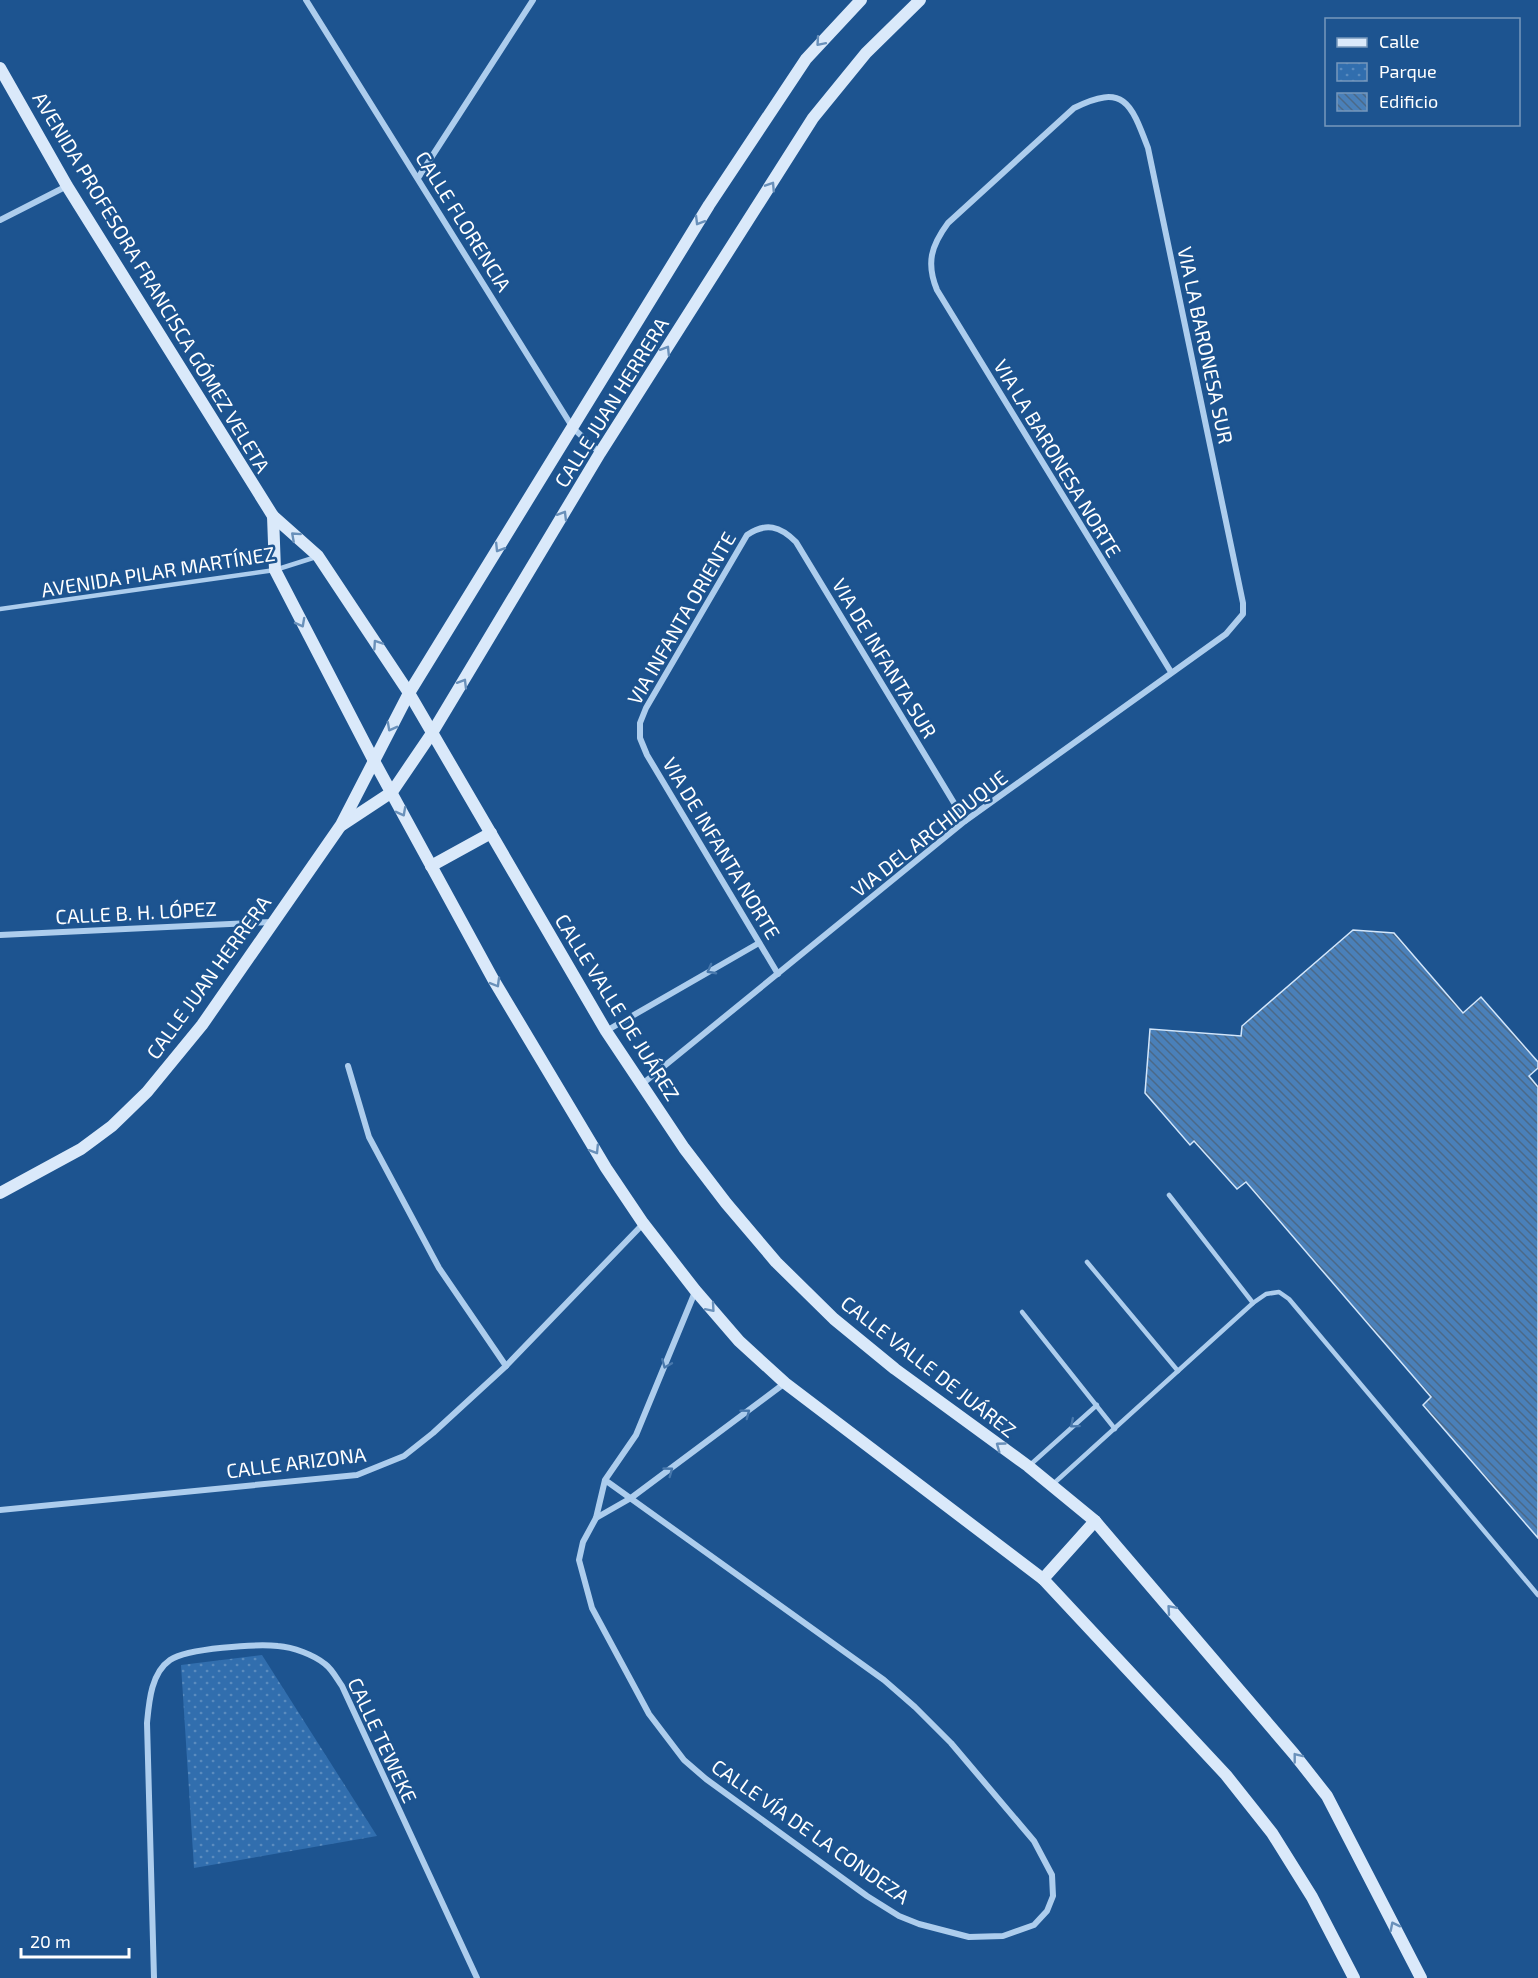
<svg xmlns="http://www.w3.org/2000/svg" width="1538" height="1978" font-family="'Exo 2',sans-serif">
<defs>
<pattern id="park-dots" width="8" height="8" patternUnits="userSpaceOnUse" patternTransform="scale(1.5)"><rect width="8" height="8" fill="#316eae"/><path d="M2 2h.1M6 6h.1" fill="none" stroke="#5a8bbe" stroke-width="1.8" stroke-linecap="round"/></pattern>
<pattern id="building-back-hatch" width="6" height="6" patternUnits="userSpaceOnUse" patternTransform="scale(1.5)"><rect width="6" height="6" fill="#4a80b9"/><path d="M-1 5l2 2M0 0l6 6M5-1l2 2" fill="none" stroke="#4b6988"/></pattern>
</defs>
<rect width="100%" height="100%" fill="#1d5490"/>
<path fill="url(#park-dots)" d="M262 1655 377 1836 194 1868 181 1665Z"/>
<path fill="url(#building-back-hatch)" stroke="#d3e6fa" stroke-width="1.5" d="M1353 930 1394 933 1463 1013 1481 997 1538 1062V1068L1529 1076 1538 1087V1538L1423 1405 1431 1397 1246 1182 1237 1189 1194 1141 1190 1145 1145 1093 1150 1029 1241 1036 1242 1026Z"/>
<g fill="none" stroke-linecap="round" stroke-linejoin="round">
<g stroke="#adcded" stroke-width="4.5">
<path d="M0 609 275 570 316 557"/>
<path d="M1169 1195 1253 1303"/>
<path d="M1087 1262 1178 1371"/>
<path d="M1022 1312 1115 1429"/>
<path d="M1030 1465 1097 1405"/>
<path d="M1052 1485 1253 1303 1266 1294 1279 1292 1289 1299 1538 1595"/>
</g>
<g stroke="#adcded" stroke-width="6">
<path d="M306 0 573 428 600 453"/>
<path d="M418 178 533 0"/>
<path d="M0 220 67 186"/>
<path d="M0 935 272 922"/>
<path d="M778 974 647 755 640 738V723L646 708 747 535C766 522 780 526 796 542L965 821"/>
<path d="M606 1031 759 943"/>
<path d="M348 1066 369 1137 439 1268 506 1366"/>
<path d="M641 1085 965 821 1226 634 1243 614V603L1148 148C1131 103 1124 83 1074 108L948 223C931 246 926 263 937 290L1171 672"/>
<path d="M605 1480 884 1680 915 1707 951 1743 1034 1841 1052 1875 1053 1896 1047 1911 1034 1925 1003 1936 969 1937 919 1924 899 1916 867 1896 706 1779 684 1760 649 1714 592 1608 579 1560 583 1542 596 1518 605 1480 636 1435 695 1292"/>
<path d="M0 1510 357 1475 404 1456 433 1433 506 1366 643 1224"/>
<path d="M596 1518 631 1498 785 1383"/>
<path d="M154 1978 147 1723C149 1702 151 1673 170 1660 187 1648 257 1644 278 1646 293 1647 314 1655 325 1664 332 1669 337 1679 342 1686L477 1978"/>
</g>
<g stroke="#dae9fa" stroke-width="12">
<path d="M0 68 67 186 273 516 318 556 409 693 606 1031 684 1148 726 1203 776 1262 834 1319 895 1369 1028 1466 1095 1521 1294 1754 1327 1796 1421 1978"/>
<path d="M273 516 275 570 374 761 493 979 606 1168 643 1223 695 1290 739 1341 785 1383 1043 1579 1226 1775 1272 1833 1312 1897 1354 1978"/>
<path d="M342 825 392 792 432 733 600 453 813 118 866 53 920 0"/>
<path d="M431 866 491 833"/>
<path d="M0 1193 81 1149 112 1126 147 1092 202 1025 341 825 409 693 709 205 806 59 861 0"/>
<path d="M1043 1579 1095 1521"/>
</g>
</g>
<defs><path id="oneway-chevron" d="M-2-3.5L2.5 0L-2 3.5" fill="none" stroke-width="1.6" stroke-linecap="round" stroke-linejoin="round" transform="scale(1.5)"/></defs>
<g stroke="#6990ba">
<use href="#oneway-chevron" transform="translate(820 42) rotate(131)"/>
<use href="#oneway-chevron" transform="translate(771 186) rotate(-57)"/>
<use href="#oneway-chevron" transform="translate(699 221) rotate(121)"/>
<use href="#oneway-chevron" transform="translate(666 350) rotate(-58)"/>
<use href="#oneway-chevron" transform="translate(563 515) rotate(-59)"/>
<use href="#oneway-chevron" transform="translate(295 536) rotate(-138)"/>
<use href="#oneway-chevron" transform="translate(499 548) rotate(122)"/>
<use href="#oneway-chevron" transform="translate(301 623) rotate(62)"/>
<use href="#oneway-chevron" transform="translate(377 644) rotate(-124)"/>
<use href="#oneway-chevron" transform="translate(463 683) rotate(-59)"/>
<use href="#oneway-chevron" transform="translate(391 727) rotate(118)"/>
<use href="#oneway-chevron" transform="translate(402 812) rotate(62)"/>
<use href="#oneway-chevron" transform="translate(496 983) rotate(60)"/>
<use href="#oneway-chevron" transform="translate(595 1150) rotate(58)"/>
<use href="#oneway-chevron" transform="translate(711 1308) rotate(49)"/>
<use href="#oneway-chevron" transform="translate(1000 1446) rotate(-144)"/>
<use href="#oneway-chevron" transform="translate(1171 1609) rotate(-131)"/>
<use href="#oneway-chevron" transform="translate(1297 1757) rotate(-128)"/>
<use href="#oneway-chevron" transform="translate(1394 1926) rotate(-117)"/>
</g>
<g stroke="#4878ac">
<use href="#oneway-chevron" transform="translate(711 970) rotate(152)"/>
<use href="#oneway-chevron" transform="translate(666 1364) rotate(112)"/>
<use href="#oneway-chevron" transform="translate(746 1413) rotate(-37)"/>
<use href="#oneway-chevron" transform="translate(1074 1424) rotate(140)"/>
<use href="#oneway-chevron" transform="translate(669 1471) rotate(-36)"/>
</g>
<g text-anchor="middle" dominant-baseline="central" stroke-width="5" stroke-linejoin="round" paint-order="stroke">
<g font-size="20" fill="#fff" stroke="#1d5490">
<text transform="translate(464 221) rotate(58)">CALLE FLORENCIA</text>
<text transform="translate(152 282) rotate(59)">AVENIDA PROFESORA FRANCISCA GÓMEZ VELETA</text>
<text transform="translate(1206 345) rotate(78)">VIA LA BARONESA SUR</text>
<text transform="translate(611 402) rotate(-58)">CALLE JUAN HERRERA</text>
<text transform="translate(1058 458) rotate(59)">VIA LA BARONESA NORTE</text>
<text transform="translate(158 571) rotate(-9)">AVENIDA PILAR MARTÍNEZ</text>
<text transform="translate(681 618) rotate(-60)">VIA INFANTA ORIENTE</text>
<text transform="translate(885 658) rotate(59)">VIA DE INFANTA SUR</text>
<text transform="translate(929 833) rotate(-38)">VIA DEL ARCHIDUQUE</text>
<text transform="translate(722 848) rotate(59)">VIA DE INFANTA NORTE</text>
<text transform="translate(136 912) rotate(-3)">CALLE B. H. LÓPEZ</text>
<text transform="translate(208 977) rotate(-54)">CALLE JUAN HERRERA</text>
<text transform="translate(618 1007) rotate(58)">CALLE VALLE DE JUÁREZ</text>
<text transform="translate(929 1366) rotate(38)">CALLE VALLE DE JUÁREZ</text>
<text transform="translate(296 1462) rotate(-7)">CALLE ARIZONA</text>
<text transform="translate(383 1740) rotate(65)">CALLE TEWEKE</text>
<text transform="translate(811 1831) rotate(35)">CALLE VÍA DE LA CONDEZA</text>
</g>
</g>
<rect x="1325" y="18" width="195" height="108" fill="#1d5490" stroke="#7798bc" stroke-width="1.5"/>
<rect x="1337" y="38" width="30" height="9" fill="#dae9fa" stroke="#7798bc" stroke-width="1.5"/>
<text x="1379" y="48" font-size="18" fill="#ffffff">Calle</text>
<rect x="1337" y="63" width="30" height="18" fill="url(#park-dots)" stroke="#7798bc" stroke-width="1.5"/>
<text x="1379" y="78" font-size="18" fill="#ffffff">Parque</text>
<rect x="1337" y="93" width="30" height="18" fill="url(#building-back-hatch)" stroke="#7798bc" stroke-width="1.5"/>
<text x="1379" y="108" font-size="18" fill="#ffffff">Edificio</text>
<path d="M21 1948v9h108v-9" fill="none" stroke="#ffffff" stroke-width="3"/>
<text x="30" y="1948" font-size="18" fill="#ffffff" stroke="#1d5490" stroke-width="4.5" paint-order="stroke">20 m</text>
</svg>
